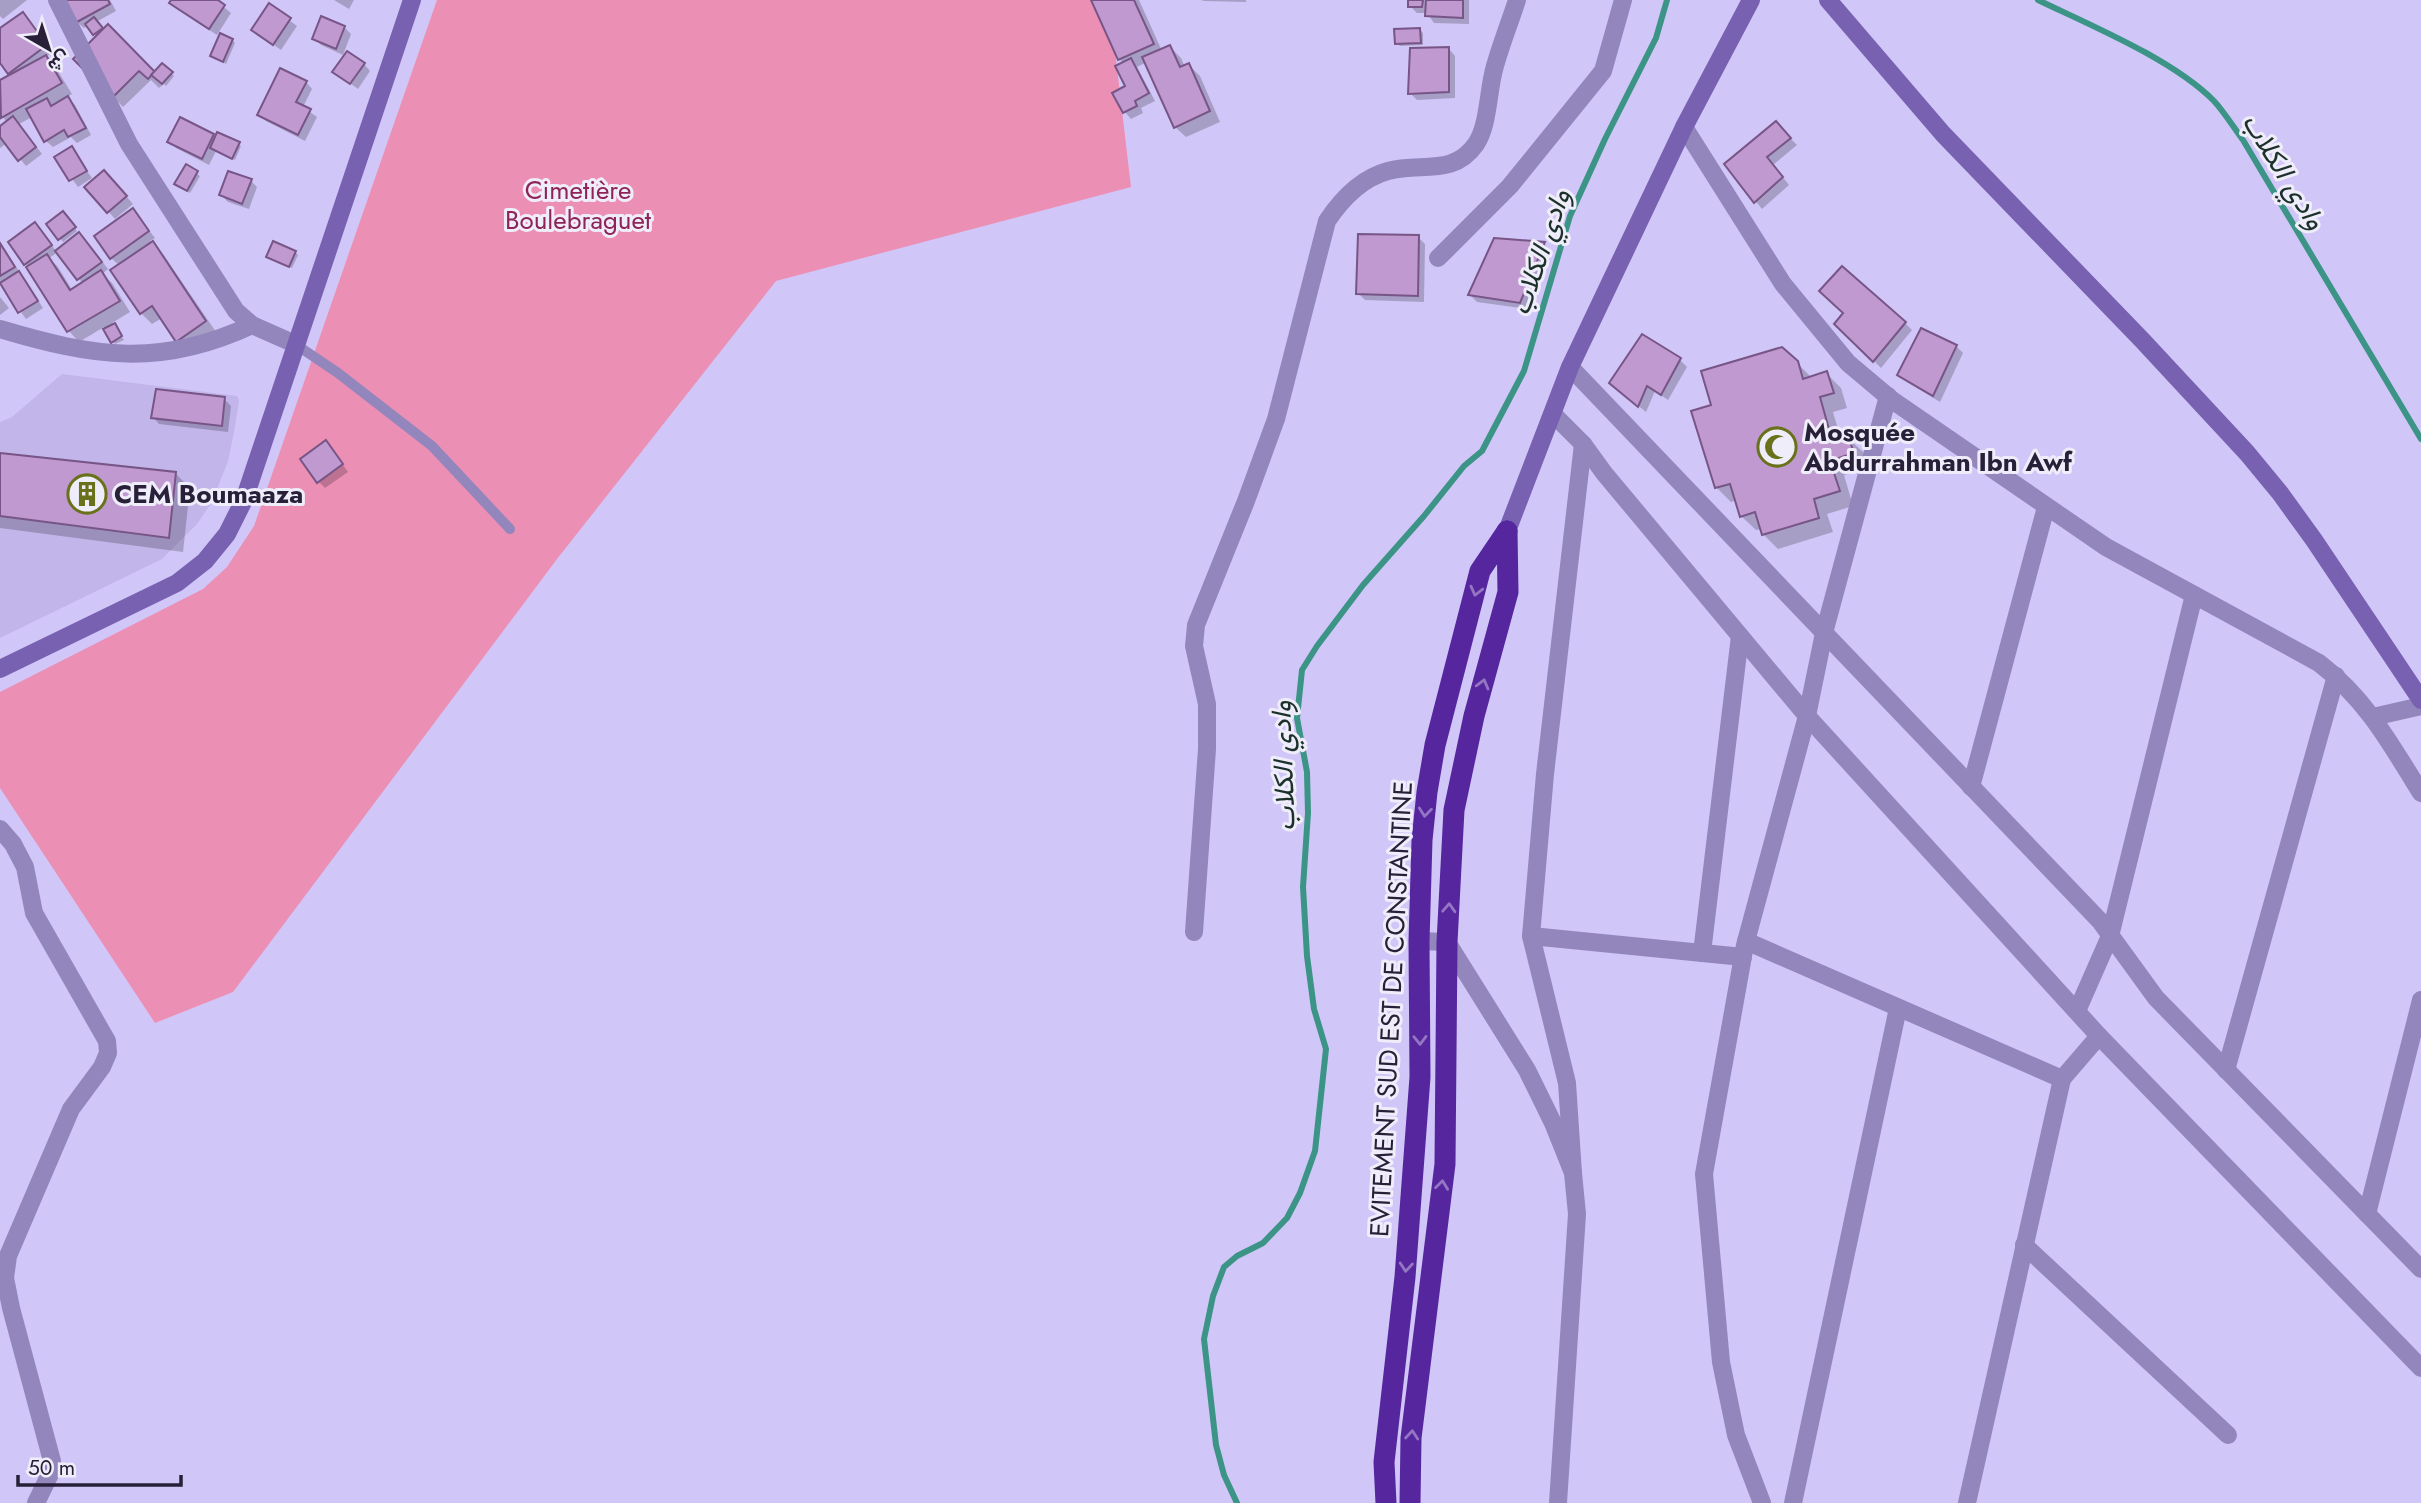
<svg xmlns="http://www.w3.org/2000/svg" width="2421" height="1503" font-family="Jost,Vazirmatn,sans-serif">
<rect width="100%" height="100%" fill="#d1c6f8"/>
<path fill="#c1b5ea" d="M62 374 237 396 239 401 234 432 228 461 212 502 197 524 162 559 0 638V422L12 417Z"/>
<path fill="#ec8fb4" d="M437 0H1109L1131 187 776 281 557 559 233 992 155 1023 0 788V692L203 589 227 567 254 526Z"/>
<g fill="#0003" fill-rule="evenodd">
<path d="M0 0H27L3 19 0 16Z"/>
<path d="M66 0H110L116 11 96 22 103 31 155 74 162 65 174 76 166 86 164 84 159 88 151 80 123 107 76 59 97 37 88 26 84 28 77 22Z"/>
<path d="M173 0H215L231 13 217 35 178 10 171 3Z"/>
<path d="M334 0H354L349 9Z"/>
<path d="M1093 0H1139L1162 51 1170 47 1181 58 1185 67 1189 65 1200 76 1220 122 1186 137 1175 127 1147 62 1137 67 1155 101 1141 108 1143 113 1131 119 1125 112 1115 94 1128 87 1124 64 1119 59Z"/>
<path d="M1201 0H1246V2L1204 1Z"/>
<path d="M1410 0H1469V24L1434 23 1427 13H1417L1410 6Z"/>
<path d="M270 6 297 26 281 50 253 30Z"/>
<path d="M29 21 52 52 46 57 56 68 72 94 67 97 75 105 91 135 77 143 71 137 53 147 46 141 32 117 19 124 42 154 26 166 7 143 0 148V128L7 122 0 114V83L13 76 0 60V31Z"/>
<path d="M344 27 351 34 343 55 321 45 314 38Z"/>
<path d="M1420 30 1423 33V45L1400 46 1397 43Z"/>
<path d="M232 40 235 43 226 64 212 56Z"/>
<path d="M1449 49 1455 56V98L1417 100 1410 93Z"/>
<path d="M364 64 370 71 358 89 335 72Z"/>
<path d="M306 82 312 89 303 107 317 117 305 141 266 121 259 114Z"/>
<path d="M1776 124 1797 145 1773 165 1789 185 1762 209 1726 164Z"/>
<path d="M213 135 241 146 235 160 216 151 209 165 176 148 170 141Z"/>
<path d="M71 149 92 178 78 187 57 158Z"/>
<path d="M187 167 200 176 190 193 180 187Z"/>
<path d="M111 179 133 204 115 219 87 187Z"/>
<path d="M251 181 257 187 249 209 228 202 221 195Z"/>
<path d="M133 210 155 238 150 241 163 254 216 332 188 351 177 340 162 318 152 324 141 313 112 271 120 266 111 258Z"/>
<path d="M66 216 77 231 63 242 48 224Z"/>
<path d="M35 224 57 252 86 241 108 269 102 274 112 283 130 312 112 323 124 340 115 344 104 327 79 342 69 331 26 264ZM58 252 83 284 72 290 58 267 49 258Z"/>
<path d="M1418 237 1425 244 1424 302 1365 300 1358 293Z"/>
<path d="M1495 240 1544 244 1551 251 1527 309 1477 302 1470 295Z"/>
<path d="M0 242 43 308 26 319 0 283Z"/>
<path d="M295 252 298 255 292 268 271 259Z"/>
<path d="M0 297 9 308 0 315Z"/>
<path d="M1905 323 1912 330 1881 368 1837 324Z"/>
<path d="M1642 337 1680 360 1687 367 1668 400 1655 391 1646 412 1618 389Z"/>
<path d="M1956 346 1963 353 1940 402 1907 382 1900 375Z"/>
<path d="M1797 363 1812 378 1826 373 1841 388 1847 408 1833 412 1841 439 1848 438 1863 452 1867 468 1844 475 1853 506 1827 514 1833 532 1778 549 1763 534 1761 529 1756 530 1741 516 1737 500 1731 502 1716 487 1713 406Z"/>
<path d="M224 399 231 406 228 432 159 424 153 417Z"/>
<path d="M332 449 348 472 325 488 318 481Z"/>
<path d="M0 455 176 474 190 488 183 552 0 528Z"/>
</g>
<g fill="none" stroke-linecap="round" stroke-linejoin="round">
<g stroke="#3b9486" stroke-width="6">
<path d="M2038 0C2092 26 2172 59 2214 101 2225 113 2234 128 2243 140L2421 439"/>
<path d="M1237 1503 1224 1475 1216 1445 1204 1339 1213 1296 1224 1267 1237 1256 1263 1243 1287 1218 1300 1193 1315 1151 1326 1049 1314 1009 1307 956 1303 887 1308 813 1307 772 1297 718 1302 670 1317 646 1363 585 1424 516 1464 466 1482 451 1524 371 1570 216 1605 139 1656 38 1667 0"/>
</g>
</g>
<g fill="#bf99cf" stroke="#775586" stroke-width="2">
<path d="M64 0H108L110 4 75 23Z"/>
<path d="M171 0H218L225 5 209 29 169 3Z"/>
<path d="M1091 0H1134L1154 44 1118 60Z"/>
<path d="M1408 0H1423L1422 7H1408Z"/>
<path d="M1426 0H1463V18L1425 16Z"/>
<path d="M269 3 291 18 273 45 251 30Z"/>
<path d="M23 12 47 45 8 74 0 63V28Z"/>
<path d="M321 16 345 26 336 49 312 39Z"/>
<path d="M94 17 103 28 93 35 85 24Z"/>
<path d="M108 24 155 72 148 79 139 71 112 98 73 59Z"/>
<path d="M1420 28 1421 43 1395 44 1394 29Z"/>
<path d="M220 33 233 39 223 62 210 56Z"/>
<path d="M1170 45 1180 67 1189 63 1210 111 1174 128 1142 57Z"/>
<path d="M1449 47V92L1408 94 1410 48Z"/>
<path d="M347 51 365 63 350 84 332 72Z"/>
<path d="M46 55 62 83 1 118 0 80Z"/>
<path d="M1131 58 1149 93 1135 101 1137 106 1123 113 1112 93 1125 86 1115 66Z"/>
<path d="M162 63 173 72 162 84 151 75Z"/>
<path d="M280 68 307 81 296 102 311 109 298 135 257 115Z"/>
<path d="M68 96 86 128 68 137 64 130 44 142 26 109 47 98 51 106Z"/>
<path d="M13 116 36 147 18 161 0 137V126Z"/>
<path d="M180 117 214 134 202 159 167 142Z"/>
<path d="M1776 121 1791 138 1767 157 1783 177 1754 203 1724 164Z"/>
<path d="M217 132 240 142 232 159 210 148Z"/>
<path d="M72 146 87 171 69 181 54 157Z"/>
<path d="M186 164 198 171 187 191 174 184Z"/>
<path d="M104 170 127 196 107 213 84 187Z"/>
<path d="M228 171 252 179 242 204 219 195Z"/>
<path d="M133 208 149 231 110 259 94 236Z"/>
<path d="M63 211 76 227 58 240 46 224Z"/>
<path d="M35 222 52 245 24 265 8 242Z"/>
<path d="M79 232 102 262 77 280 55 251Z"/>
<path d="M1358 234 1419 235 1418 296 1356 294Z"/>
<path d="M1494 238 1545 242 1520 303 1468 295Z"/>
<path d="M153 241 206 321 176 342 152 306 140 314 110 270Z"/>
<path d="M273 241 296 251 289 267 266 257Z"/>
<path d="M0 243 15 267 0 276Z"/>
<path d="M47 254 70 290 101 270 120 301 67 332 26 267Z"/>
<path d="M1842 266 1906 322 1873 362 1834 324 1843 313 1819 291Z"/>
<path d="M19 271 38 301 18 313 0 283Z"/>
<path d="M115 323 122 336 111 343 103 329Z"/>
<path d="M1921 328 1957 345 1933 396 1897 375Z"/>
<path d="M1642 334 1681 358 1661 395 1647 386 1638 407 1609 383Z"/>
<path d="M1782 347 1798 361 1803 379 1827 371 1834 393 1820 397 1832 440 1848 436 1854 453 1830 461 1840 491 1814 499 1819 518 1762 535 1755 512 1740 517 1730 484 1715 488 1691 411 1711 405 1701 371Z"/>
<path d="M156 389 225 397 222 426 151 418Z"/>
<path d="M326 440 343 464 317 483 300 459Z"/>
<path d="M0 453 176 472 169 538 0 516Z"/>
</g>
<g fill="none" stroke-linecap="round" stroke-linejoin="round">
<path stroke="#9386bd" stroke-width="10" d="M295 344 338 373 432 446 510 529"/>
<g stroke="#9386bd" stroke-width="18">
<path d="M57 0 129 144 236 311 252 325 295 344"/>
<path d="M1684 127 1783 284 1848 363 1892 400 2106 547 2319 663C2366 699 2390 743 2421 793"/>
<path d="M1438 258 1510 186 1603 71 1623 0"/>
<path d="M0 329C94 357 160 368 252 325"/>
<path d="M1570 367 2100 921 2156 998 2421 1269"/>
<path d="M1553 414 1583 444 1604 473 1807 716 2099 1036 2421 1368"/>
<path d="M2373 717 2421 706"/>
<path d="M1971 787 2046 507"/>
<path d="M0 829 13 844 25 867 34 913 107 1041 108 1053 102 1067 71 1109 8 1256 5 1278 11 1308 52 1461 50 1474 36 1503"/>
<path d="M1194 932 1207 749V704L1194 646 1196 625 1246 501 1276 419 1327 221C1341 200 1362 178 1388 171 1421 162 1453 177 1476 144 1489 125 1488 88 1495 66 1501 44 1510 22 1517 0"/>
<path d="M1531 936 1743 957"/>
<path d="M1419 941 1447 942 1527 1070 1553 1123 1573 1173 1577 1214 1558 1503"/>
<path d="M1746 941 2062 1079"/>
<path d="M1702 953 1740 636"/>
<path d="M2077 1011 2110 936 2194 595"/>
<path d="M2226 1070 2336 676"/>
<path d="M1573 1173 1567 1083 1531 936 1545 774 1583 444"/>
<path d="M2367 1214 2421 1000"/>
<path d="M2024 1245 2228 1435"/>
<path d="M1762 1503 1736 1435 1721 1362 1704 1174 1745 945 1807 716 1824 633 1888 396"/>
<path d="M1793 1503 1898 1008"/>
<path d="M1967 1503 2062 1079 2099 1036"/>
</g>
<g stroke="#7861b1" stroke-width="18">
<path d="M1828 0 1943 134 2142 340 2247 453 2280 493 2314 540 2421 700"/>
<path d="M1507 531 1570 367 1684 127 1751 0"/>
<path d="M0 669 177 583 205 561 227 534 244 500 412 0"/>
</g>
<g stroke="#56269e" stroke-width="21">
<path d="M1386 1503 1384 1462 1405 1277 1420 1077 1419 941 1422 840 1427 792 1435 745 1480 571 1507 531"/>
<path d="M1410 1503 1411 1438 1445 1164 1447 942 1454 810 1474 716 1508 592 1507 531"/>
</g>
</g>
<defs><path id="oneway-chevron" d="M-2-3.5L2.5 0L-2 3.5" fill="none" stroke-width="1.6" stroke-linecap="round" stroke-linejoin="round" transform="scale(1.75)"/></defs>
<g stroke="#9476c3">
<use href="#oneway-chevron" transform="translate(1476 591) rotate(104)"/>
<use href="#oneway-chevron" transform="translate(1483 684) rotate(-75)"/>
<use href="#oneway-chevron" transform="translate(1425 812) rotate(96)"/>
<use href="#oneway-chevron" transform="translate(1449 908) rotate(-87)"/>
<use href="#oneway-chevron" transform="translate(1420 1040) rotate(89)"/>
<use href="#oneway-chevron" transform="translate(1442 1185) rotate(-83)"/>
<use href="#oneway-chevron" transform="translate(1406 1267) rotate(95)"/>
<use href="#oneway-chevron" transform="translate(1412 1435) rotate(-85)"/>
</g>
<defs>
<g id="mosque-ring" transform="scale(2.0125)"><circle r="9.5" fill="#f0edfa" stroke="#69721a" stroke-width="1.5"/><path d="M3.5-4.9A6 6 0 1 0 3.5 4.9A5 5 0 1 1 3.5-4.9Z" fill="#69721a"/></g>
<g id="building-ring" transform="scale(2.0125)"><circle r="9.5" fill="#f0edfa" stroke="#69721a" stroke-width="1.5"/><path d="M-4-6H4V6H1V3H-1V6H-4ZM-2.5-4.3h1.7v1.8h-1.7ZM.8-4.3h1.7v1.8H.8ZM-2.5-1h1.7V.8h-1.7ZM.8-1h1.7V.8H.8Z" fill="#69721a"/></g>
</defs>
<g fill-rule="evenodd">
<use href="#mosque-ring" x="1777" y="447"/>
<use href="#building-ring" x="87" y="494"/>
</g>
<g text-anchor="middle" dominant-baseline="central" stroke-width="6" stroke-linejoin="round" paint-order="stroke">
<g font-size="26" fill="#8e2358" stroke="#f0edfa">
<text x="578" y="190">Cimetière<tspan x="578" dy="30">Boulebraguet</tspan></text>
</g>
<g font-size="26" font-weight="bold" fill="#272038" stroke="#f0edfa" text-anchor="start">
<text x="1804" y="432">Mosquée<tspan x="1804" dy="30">Abdurrahman Ibn Awf</tspan></text>
<text x="114" y="494">CEM Boumaaza</text>
</g>
<g font-size="26" fill="#272038" stroke="#f0edfa">
<text transform="translate(1391 1009) rotate(-87)">EVITEMENT SUD EST DE CONSTANTINE</text>
</g>
<g font-size="28" font-style="italic" fill="#1b302b" stroke="#f0edfa">
<text transform="translate(2284 171) rotate(58)">وادي الكلاب</text>
<text transform="translate(1540 252) rotate(-71)">وادي الكلاب</text>
<text transform="translate(1283 766) rotate(-92)">وادي الكلاب</text>
</g>
</g>
<g transform="translate(49 49) rotate(141)" stroke="#f0edfa" stroke-width="5" paint-order="stroke">
<path d="M0-5L12 26L0 18L-12 26Z" fill="#272038"/>
<text y="-10" font-size="19" font-weight="bold" text-anchor="middle" fill="#272038">ش</text>
</g>
<path d="M18 1475v10h163v-10" fill="none" stroke="#272038" stroke-width="3.5"/>
<text x="28" y="1475" font-size="21" fill="#272038" stroke="#f0edfa" stroke-width="5" paint-order="stroke">50 m</text>
</svg>
